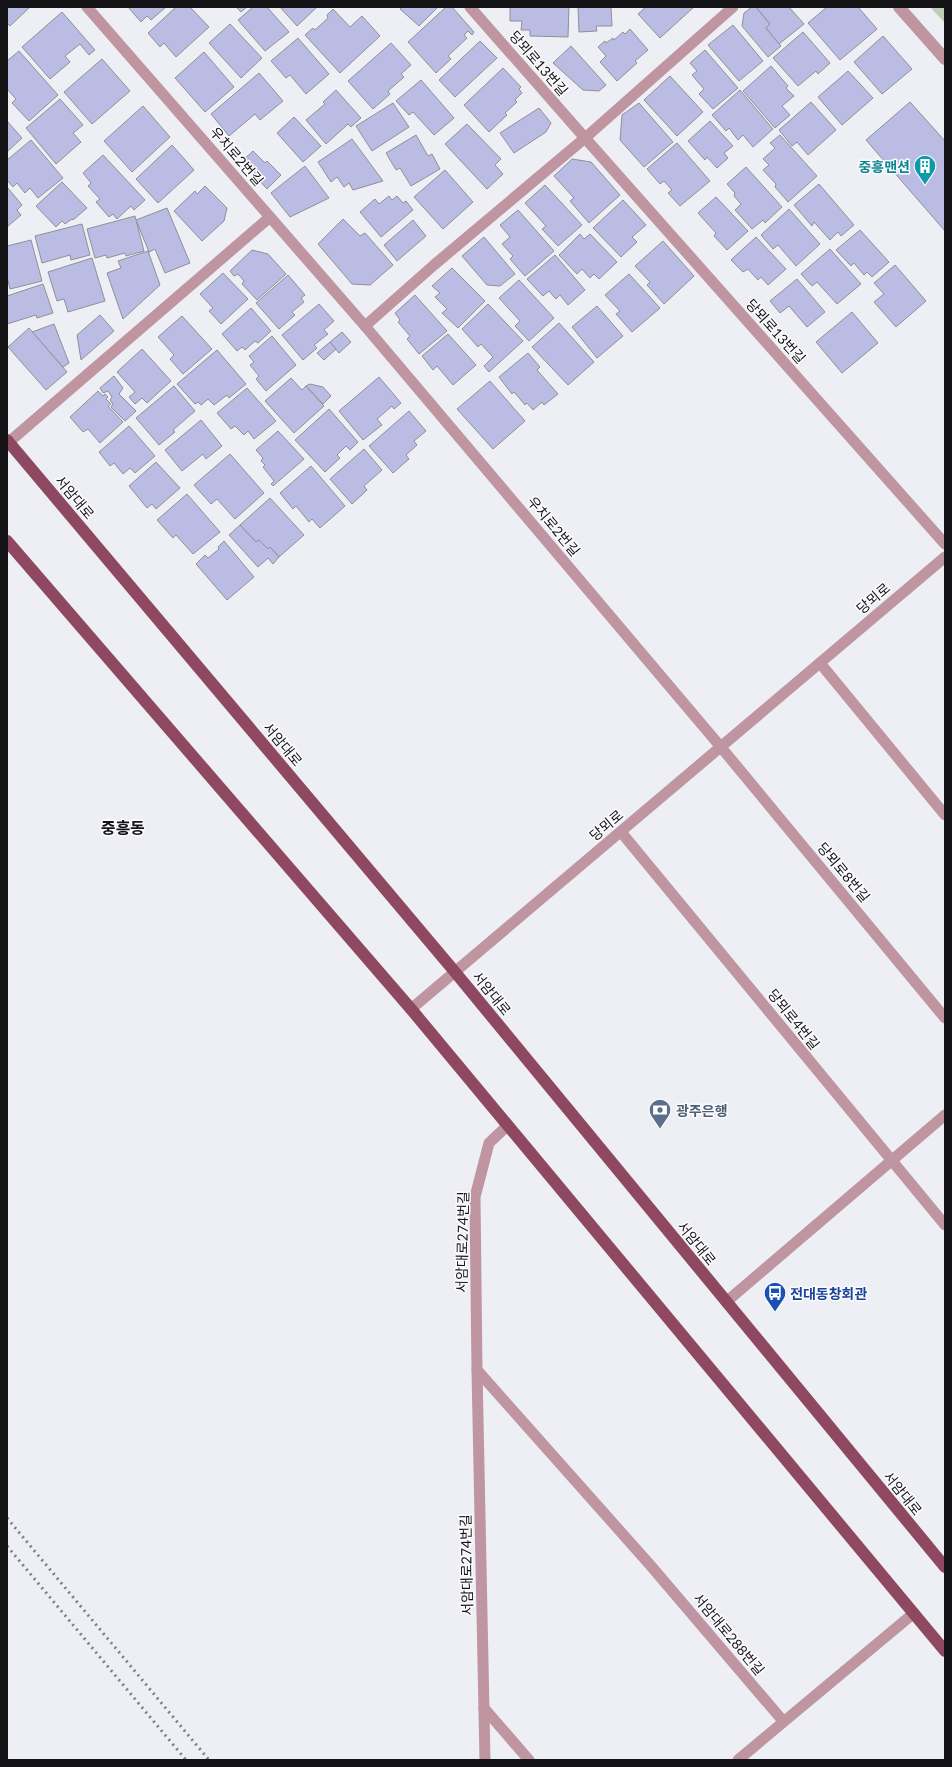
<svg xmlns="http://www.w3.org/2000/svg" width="952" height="1767" font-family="Lato,'Noto Sans KR',sans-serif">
<rect width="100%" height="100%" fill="#eeeef5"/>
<path fill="#bdceb1" d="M930 7H945V23Z"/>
<g fill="#babce3" stroke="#909096">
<path d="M7 7H30L10 26 7 23Z"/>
<path d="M128 7H166L151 20 147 16 141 22Z"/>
<path d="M176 7H190L209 27 176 57 164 43 160 47 148 33Z"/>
<path d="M236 7H247L241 12Z"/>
<path d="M253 7H267L289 32 265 51 238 20Z"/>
<path d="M280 7H317L297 26Z"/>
<path d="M402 7H438L419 26 400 9Z"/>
<path d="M446 7H452L474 32 472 35 468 31 464 35 467 38 448 56 451 59 436 73 408 42Z"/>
<path d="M510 7H569L568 37 530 36V30H521L522 21H510Z"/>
<path d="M578 7H611L612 26H596L597 31 579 32Z"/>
<path d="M646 7H694L660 38 638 14Z"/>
<path d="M752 7H756L770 24 766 28 781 46 768 57 742 26 744 13Z"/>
<path d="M756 7H789L804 24 779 44 766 28 770 24Z"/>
<path d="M827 7H858L877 29 840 60 808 23Z"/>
<path d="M333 9 350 27 362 16 380 36 340 73 305 35 313 28 315 30 328 18 327 15Z"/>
<path d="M62 12 95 50 89 55 80 44 65 56 70 62 50 79 22 47Z"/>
<path d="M230 24 262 58 241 78 209 43Z"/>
<path d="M733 25 763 61 739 81 708 45Z"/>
<path d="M630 29 648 50 635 61 637 63 617 81 600 62 606 56 598 47 605 41 606 43 613 38 614 40 623 32 625 34Z"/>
<path d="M803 32 830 63 818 74 816 71 798 86 773 58Z"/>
<path d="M883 36 912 69 882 94 854 62Z"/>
<path d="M298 38 329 74 306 94 290 75 286 78 271 61Z"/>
<path d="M480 41 497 58 455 97 439 80Z"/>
<path d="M391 43 411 65 401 74 404 77 388 91 390 94 373 109 348 81Z"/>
<path d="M571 46 606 85 599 91 583 90 553 63Z"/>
<path d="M705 50 738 88 713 109 699 94 704 89 692 75 697 71 690 63Z"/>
<path d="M19 51 58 95 29 121 12 103 16 99 7 89V61Z"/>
<path d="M204 52 234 87 205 112 175 78Z"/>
<path d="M102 59 130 91 92 124 64 92Z"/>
<path d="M771 66 788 86 786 88 794 96 782 106 790 115 775 128 743 91Z"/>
<path d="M503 68 521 87 519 89 522 93 515 100 517 102 505 113 507 115 489 132 464 105Z"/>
<path d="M848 71 873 98 842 125 818 97Z"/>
<path d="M259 73 283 101 260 120 255 114 229 136 211 114Z"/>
<path d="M670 76 703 112 677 136 644 100Z"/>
<path d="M421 80 454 118 434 135 413 112 409 115 396 101Z"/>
<path d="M336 90 361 118 351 127 348 124 326 144 306 120 325 104 323 102Z"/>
<path d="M740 90 773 129 753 147 743 135 738 140 729 128 726 131 712 115Z"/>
<path d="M60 99 83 125 73 133 81 142 56 164 26 128Z"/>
<path d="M811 102 836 130 808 155 797 142 792 146 779 130Z"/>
<path d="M910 102 945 141V231L866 140Z"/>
<path d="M393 103 409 127 372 151 356 126Z"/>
<path d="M639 103 673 142 644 167 620 140 622 115Z"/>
<path d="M143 106 170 137 132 172 104 141Z"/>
<path d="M539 108 551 123 546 132 514 153 500 133Z"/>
<path d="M294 117 321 146 303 162 277 133Z"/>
<path d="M7 121 22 138 7 152Z"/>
<path d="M710 121 733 146 724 153 728 158 717 168 707 157 705 160 688 141Z"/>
<path d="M467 124 501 159 495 165 503 174 487 189 445 144Z"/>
<path d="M416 135 428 156 432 154 440 169 411 186 400 168 396 170 386 153Z"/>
<path d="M780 135 817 176 788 202 775 187 776 184 763 170 769 165 763 159 775 148 770 143Z"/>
<path d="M352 139 383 181 353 190 349 183 344 187 337 177 331 182 318 162Z"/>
<path d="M31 140 63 178 38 198 30 188 25 193 17 183 13 187 7 180V160Z"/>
<path d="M677 143 710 181 680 206 668 193 672 190 664 181 660 184 647 169Z"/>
<path d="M172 145 194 170 158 203 136 179Z"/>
<path d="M253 151 265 163 267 161 281 175 267 189 242 161Z"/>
<path d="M103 155 145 200 134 210 131 206 117 219 113 214 109 217 96 202 100 199 88 186 91 183 83 173Z"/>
<path d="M572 159 591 162 620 195 589 223 570 201 574 198 554 176Z"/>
<path d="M305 166 329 198 290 217 271 193Z"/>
<path d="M746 167 782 207 765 223 763 220 752 229 735 210 741 204 734 196 735 193 727 184Z"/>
<path d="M445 170 473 202 443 229 414 197Z"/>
<path d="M62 182 87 208 73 220 72 219 65 224 62 221 56 227 36 206Z"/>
<path d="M819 184 854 225 841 236 838 232 830 240 814 222 812 226 794 205Z"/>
<path d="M545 185 582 225 558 246 542 229 546 226 525 203Z"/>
<path d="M205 186 227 208 224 221 202 241 174 211 195 191 197 194Z"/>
<path d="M7 187 22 205 17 210 21 215 7 227Z"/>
<path d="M389 196 392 200 397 196 403 203 406 201 413 210 381 237 360 212 375 199 379 204Z"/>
<path d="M716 197 748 231 727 250 714 236 716 233 698 213Z"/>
<path d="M623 200 646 225 632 237 637 242 621 257 593 228Z"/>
<path d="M167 208 190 263 165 273 155 249 149 252 136 220Z"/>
<path d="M789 209 820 244 796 266 778 245 773 249 761 235Z"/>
<path d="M518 210 554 251 525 276 510 259 513 256 502 244 510 237 500 225Z"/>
<path d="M135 216 144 251 126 256 125 253 107 258 106 255 95 258 87 229Z"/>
<path d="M343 219 360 236 365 233 393 265 370 285 352 284 318 244Z"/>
<path d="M413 220 426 236 397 261 384 245Z"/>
<path d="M82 224 90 255 71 260 70 255 42 263 35 236Z"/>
<path d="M860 230 889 262 872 277 867 272 864 275 854 263 851 266 836 250Z"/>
<path d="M580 234 584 239 590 234 617 262 599 279 594 274 590 278 582 269 577 274 559 255Z"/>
<path d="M484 237 515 274 500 286 487 285 462 256Z"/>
<path d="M756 237 786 269 768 285 761 277 758 280 748 269 743 272 731 260Z"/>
<path d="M31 240 42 281 10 289 7 277V246Z"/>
<path d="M663 241 694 276 664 304 647 285 650 282 635 266Z"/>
<path d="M830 249 861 284 837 304 817 282 812 286 801 274Z"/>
<path d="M252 250 268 254 286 274 257 300 242 284 244 281 238 274 234 276 230 271Z"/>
<path d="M148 251 160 285 123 319 107 273 121 268 118 261Z"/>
<path d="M555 255 585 290 568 305 560 295 556 299 549 291 543 296 527 279Z"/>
<path d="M92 258 105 301 68 312 64 299 57 301 48 272Z"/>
<path d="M895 265 926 301 896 327 874 302 884 294 874 283Z"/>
<path d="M452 268 485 301 458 328 442 313 447 309 435 297 440 293 432 286Z"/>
<path d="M223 273 248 299 221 324 209 311 213 308 200 294Z"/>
<path d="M629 274 660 308 632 332 616 314 620 311 605 295Z"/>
<path d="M288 275 305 295 301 298 304 302 292 312 295 315 279 329 256 303Z"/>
<path d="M797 279 825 312 807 327 789 306 780 313 770 301Z"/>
<path d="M519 280 554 318 529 341 515 326 520 321 499 298Z"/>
<path d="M43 284 53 313 37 318 36 315 7 324V296Z"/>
<path d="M415 295 447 331 419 354 407 339 410 336 398 322 400 320 395 313Z"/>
<path d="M319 304 334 321 324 330 328 334 314 345 317 348 303 360 282 335Z"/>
<path d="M488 304 523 341 489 372 484 366 493 357 481 344 478 347 462 329Z"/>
<path d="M597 306 623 336 597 358 572 327Z"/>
<path d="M251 308 271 331 258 343 255 341 245 350 242 347 237 351 222 334Z"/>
<path d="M852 312 878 343 842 373 816 342Z"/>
<path d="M100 315 114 331 81 360 77 335Z"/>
<path d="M182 316 212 349 183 374 170 359 174 355 158 337Z"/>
<path d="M559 323 594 362 568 385 532 347Z"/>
<path d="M54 324 69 363 63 367 32 332Z"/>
<path d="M29 328 67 372 46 390 8 347Z"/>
<path d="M342 332 351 342 339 353 330 342Z"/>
<path d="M448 334 476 365 453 385 437 366 433 370 422 356Z"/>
<path d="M272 336 296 365 266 391 256 379 259 376 250 365 254 362 249 356Z"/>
<path d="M330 342 336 349 324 360 317 353Z"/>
<path d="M142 349 171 381 147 403 142 398 135 404 129 397 135 392 117 372Z"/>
<path d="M217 350 246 384 229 398 227 395 214 405 208 399 201 405 198 402 195 404 177 384Z"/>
<path d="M528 353 540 367 537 370 558 394 544 405 542 402 533 410 527 403 525 405 514 392 512 394 499 377Z"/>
<path d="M114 376 123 388 119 394 136 411 125 421 111 407 113 404 110 400 112 397 108 391 103 393 100 388Z"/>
<path d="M379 377 401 403 394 409 392 406 377 419 382 425 363 440 339 411Z"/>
<path d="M291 378 302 390 306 386 324 406 294 433 265 401Z"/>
<path d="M490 381 525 421 493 449 457 409Z"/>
<path d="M310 384 323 387 331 396 323 404 306 386Z"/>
<path d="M174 386 195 411 173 430 175 432 159 445 136 418Z"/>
<path d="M247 388 276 421 254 439 248 431 244 435 235 426 231 429 217 413Z"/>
<path d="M98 391 103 396 105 394 108 397 106 399 111 404 108 406 123 422 100 443 88 429 83 432 70 417Z"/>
<path d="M329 409 358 442 350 450 346 446 337 455 340 458 325 472 295 440Z"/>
<path d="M409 411 426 431 414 441 417 445 406 455 409 459 393 473 369 446Z"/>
<path d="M201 420 222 446 206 459 203 454 182 471 165 450Z"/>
<path d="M129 426 155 456 135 473 130 468 123 474 114 463 110 466 99 452Z"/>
<path d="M278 431 304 459 273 486 271 484 274 481 263 467 265 465 261 461 263 458 256 450Z"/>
<path d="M364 449 382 470 364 486 367 490 352 504 330 479Z"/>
<path d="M230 454 264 493 235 519 217 499 211 504 194 485Z"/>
<path d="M156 462 180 488 156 509 152 504 147 508 129 486Z"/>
<path d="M311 466 345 506 320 528 312 519 309 522 296 506 293 509 280 493Z"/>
<path d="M187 494 220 532 193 554 176 535 173 538 157 520Z"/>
<path d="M270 498 304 535 279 557 270 547 268 549 259 540 256 542 240 525Z"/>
<path d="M240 525 256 542 259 540 268 549 270 547 279 557 273 564 268 558 258 567 229 535Z"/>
<path d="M224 541 254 577 227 600 196 564 205 555 208 558 219 549 218 547Z"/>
</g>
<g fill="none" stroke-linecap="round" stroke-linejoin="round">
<g stroke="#be95a0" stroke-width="11">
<path d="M87 7 365 326 720 746 945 1018"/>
<path d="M470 7 585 138 945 544"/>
<path d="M365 326 434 265 585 138 733 7"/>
<path d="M9 442 270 217"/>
<path d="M820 663 945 815"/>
<path d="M621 832 945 1225"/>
<path d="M411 1009 945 557"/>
<path d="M726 1302 945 1115"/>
<path d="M477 1370 651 1566 783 1721"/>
<path d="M484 1708 529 1760"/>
<path d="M485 1760 477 1370 475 1197 489 1143 508 1125"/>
<path d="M738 1760 914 1613"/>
</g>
<path stroke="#be95a0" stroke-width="12" d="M899 7 945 59"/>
<g stroke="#8e485f" stroke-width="12">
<path d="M7 440 455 972 945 1567"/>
<path d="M7 541 411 1009 945 1651"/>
</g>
<g stroke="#7f7f83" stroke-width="3" stroke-dasharray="2 4" stroke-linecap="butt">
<path d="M7 1518 209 1760"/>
<path d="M7 1546 186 1760"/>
</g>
</g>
<defs>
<g id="building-pin" transform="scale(1.15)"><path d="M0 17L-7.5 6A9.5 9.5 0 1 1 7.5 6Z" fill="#0f9aa8" stroke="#fcfcff"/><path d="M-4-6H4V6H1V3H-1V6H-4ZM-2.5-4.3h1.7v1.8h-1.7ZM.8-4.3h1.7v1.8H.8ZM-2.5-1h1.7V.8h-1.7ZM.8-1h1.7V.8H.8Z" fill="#fff"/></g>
<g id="bank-pin" transform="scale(1.15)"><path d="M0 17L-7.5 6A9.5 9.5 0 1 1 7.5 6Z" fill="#5c6f8a" stroke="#fcfcff"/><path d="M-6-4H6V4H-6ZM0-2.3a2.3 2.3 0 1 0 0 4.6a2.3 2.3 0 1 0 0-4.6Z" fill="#fff"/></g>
<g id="bus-pin" transform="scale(1.15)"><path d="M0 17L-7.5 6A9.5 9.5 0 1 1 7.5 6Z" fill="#1a4fb4" stroke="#fcfcff"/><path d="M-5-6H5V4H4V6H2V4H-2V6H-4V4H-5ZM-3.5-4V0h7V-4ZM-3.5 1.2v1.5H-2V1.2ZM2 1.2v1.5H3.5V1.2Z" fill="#fff"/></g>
</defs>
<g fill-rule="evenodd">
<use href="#building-pin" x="925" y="166"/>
<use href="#bank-pin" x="660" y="1110"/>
<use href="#bus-pin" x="775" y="1293"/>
</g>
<g text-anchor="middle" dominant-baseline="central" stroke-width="3" stroke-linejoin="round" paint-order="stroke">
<g font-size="14" fill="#141416" stroke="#fcfcff">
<text transform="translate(539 63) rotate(49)">당뫼로13번길</text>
<text transform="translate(237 156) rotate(49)">우치로2번길</text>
<text transform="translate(776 331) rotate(48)">당뫼로13번길</text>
<text transform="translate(75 497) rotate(50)">서암대로</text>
<text transform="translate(554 526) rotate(50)">우치로2번길</text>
<text transform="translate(873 598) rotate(-40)">당뫼로</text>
<text transform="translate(283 744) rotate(50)">서암대로</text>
<text transform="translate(606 825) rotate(-40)">당뫼로</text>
<text transform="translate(844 872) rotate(50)">당뫼로8번길</text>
<text transform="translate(492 993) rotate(51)">서암대로</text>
<text transform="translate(794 1019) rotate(51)">당뫼로4번길</text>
<text transform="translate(462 1242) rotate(-89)">서암대로274번길</text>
<text transform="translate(697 1243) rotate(51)">서암대로</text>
<text transform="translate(903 1493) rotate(51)">서암대로</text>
<text transform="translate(466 1565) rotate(-91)">서암대로274번길</text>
<text transform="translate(729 1634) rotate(50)">서암대로288번길</text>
</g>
<g font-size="14" font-weight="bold" fill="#0d838f" stroke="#fcfcff" text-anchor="end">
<text x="910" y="166">중흥맨션</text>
</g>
<g font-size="14" font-weight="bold" fill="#4e5e75" stroke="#fcfcff" text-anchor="start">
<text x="676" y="1110">광주은행</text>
</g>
<g font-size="14" font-weight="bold" fill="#164399" stroke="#fcfcff" text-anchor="start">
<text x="790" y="1293">전대동창회관</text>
</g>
<g font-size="16" font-weight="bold" fill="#141416" stroke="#fcfcff">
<text x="123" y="827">중흥동</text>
</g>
</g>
<rect width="952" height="1767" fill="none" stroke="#141416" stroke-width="16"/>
</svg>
